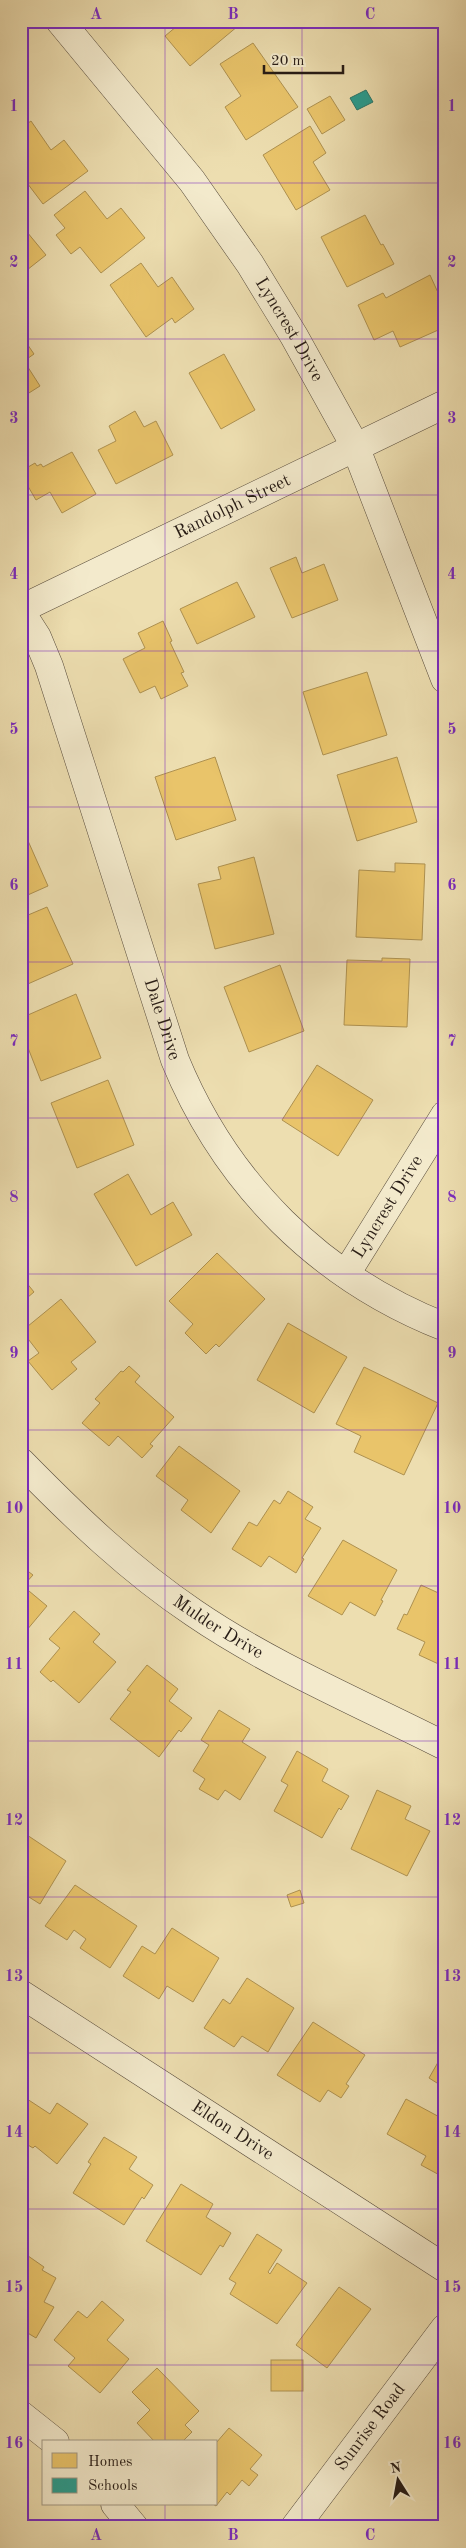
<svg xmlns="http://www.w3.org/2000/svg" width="466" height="2548" font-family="'Old Standard TT',serif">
<rect width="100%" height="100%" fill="#eddeb0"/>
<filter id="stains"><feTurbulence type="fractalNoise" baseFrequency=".004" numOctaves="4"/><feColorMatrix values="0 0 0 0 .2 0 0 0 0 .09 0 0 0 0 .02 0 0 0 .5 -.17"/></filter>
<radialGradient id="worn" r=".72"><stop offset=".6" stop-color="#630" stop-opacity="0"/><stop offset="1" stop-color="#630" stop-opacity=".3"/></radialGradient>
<g fill="#e9c46a" stroke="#ae9150">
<path d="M183 21H244L190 66 165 36Z"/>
<path d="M253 43 298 107 246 140 225 107 241 96 220 64Z"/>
<path d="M330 96 345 120 322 134 307 109Z"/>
<path d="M31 121 51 150 64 140 88 171 43 204 21 175V128Z"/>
<path d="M310 126 326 153 313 162 330 190 296 210 263 155Z"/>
<path d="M85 191 107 219 121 208 145 238 101 273 80 247 71 254 56 235 65 228 54 215Z"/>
<path d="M365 215 381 245 383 244 394 264 347 287 321 237Z"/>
<path d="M27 232 46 255 27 270 21 263V236Z"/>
<path d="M141 263 158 287 172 277 194 309 175 323 172 318 146 337 110 285Z"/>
<path d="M430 275 445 308V327L400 347 393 331 374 340 358 305 383 293 386 298Z"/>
<path d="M21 335 34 354 24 361 40 386 21 398Z"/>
<path d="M224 354 255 410 221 429 189 373Z"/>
<path d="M135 411 144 427 156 421 173 455 116 484 98 450 116 441 109 426Z"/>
<path d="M72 452 96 494 62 513 50 492 36 500 22 476 25 474 23 470 35 463 37 466 41 464 43 467Z"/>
<path d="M296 557 302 573 324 564 338 600 292 618 270 568Z"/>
<path d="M237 582 255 617 197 644 180 609Z"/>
<path d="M163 621 172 641 170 642 184 672 181 673 188 686 161 699 155 686 140 693 123 659 145 648 138 633Z"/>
<path d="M367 672 387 735 323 755 303 692Z"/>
<path d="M215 757 236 820 176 840 155 777Z"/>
<path d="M397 757 417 822 357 841 337 775Z"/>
<path d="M21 825 48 886 21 898Z"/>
<path d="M254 857 274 934 215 949 198 884 221 879 218 867Z"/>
<path d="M395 863 425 864 422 940 356 937 359 870 395 872Z"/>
<path d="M47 907 73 964 21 987V918Z"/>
<path d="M382 958 410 959 407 1027 344 1025 347 960 382 961Z"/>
<path d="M280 965 304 1031 249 1052 224 987Z"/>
<path d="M76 994 101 1058 41 1081 21 1030V1018Z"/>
<path d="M317 1065 373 1100 338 1156 282 1120Z"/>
<path d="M108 1080 134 1145 77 1168 51 1103Z"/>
<path d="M128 1174 151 1215 173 1202 192 1235 136 1266 94 1194Z"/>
<path d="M217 1253 265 1299 219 1347 216 1344 206 1354 185 1333 193 1324 169 1301Z"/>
<path d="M21 1276 34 1292 21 1303Z"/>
<path d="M61 1299 96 1342 71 1362 77 1369 52 1390 28 1361 39 1353 22 1331Z"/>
<path d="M288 1323 347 1357 314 1413 257 1380Z"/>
<path d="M129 1366 140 1376 135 1382 174 1417 150 1444 153 1446 142 1458 118 1436 109 1446 82 1423 100 1403 95 1399 121 1371 123 1372Z"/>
<path d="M364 1367 438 1403 404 1475 354 1452 361 1436 336 1424Z"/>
<path d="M179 1446 240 1491 211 1533 181 1510 188 1500 156 1476Z"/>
<path d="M445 1462V1478L438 1475Z"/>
<path d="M288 1491 313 1507 305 1519 321 1528 302 1558 304 1559 296 1573 269 1556 261 1567 232 1549 249 1522 257 1526 274 1500 280 1504Z"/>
<path d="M343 1540 397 1570 381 1600 383 1601 375 1616 350 1602 342 1615 308 1596Z"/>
<path d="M21 1566 33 1575 23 1586 47 1606 21 1637Z"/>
<path d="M421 1585 445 1596V1667L419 1655 425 1642 397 1629 404 1614 407 1615Z"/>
<path d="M74 1611 100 1634 93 1642 116 1662 79 1703 53 1680 51 1682 40 1672 60 1648 49 1639Z"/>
<path d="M147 1665 178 1689 169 1701 192 1718 181 1732 179 1730 159 1757 110 1719 131 1692 127 1690Z"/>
<path d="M219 1710 250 1729 242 1742 266 1757 240 1800 225 1790 218 1800 199 1789 205 1779 193 1771 209 1745 201 1740Z"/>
<path d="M297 1751 328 1769 322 1781 349 1796 341 1810 339 1808 322 1838 274 1811 288 1785 281 1781Z"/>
<path d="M377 1790 411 1806 405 1819 430 1831 407 1876 351 1849Z"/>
<path d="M21 1831 66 1861 40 1904 21 1892Z"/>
<path d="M75 1885 137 1926 110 1968 80 1948 86 1939 74 1930 67 1940 45 1926Z"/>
<path d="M300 1890 304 1903 291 1907 287 1895Z"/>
<path d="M172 1928 219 1958 193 2002 167 1986 159 1999 123 1976 142 1946 155 1954Z"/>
<path d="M247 1978 294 2008 268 2052 242 2036 234 2047 204 2028 223 1999 230 2004Z"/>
<path d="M313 2022 365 2055 346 2084 349 2086 341 2098 328 2090 320 2102 277 2075Z"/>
<path d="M445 2050V2088L429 2078Z"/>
<path d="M21 2095 50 2114 57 2103 88 2124 57 2164 35 2146 33 2148 21 2141Z"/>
<path d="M406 2099 445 2120V2178L421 2165 426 2156 387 2134Z"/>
<path d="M104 2137 137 2157 129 2169 153 2185 144 2199 142 2197 124 2225 73 2193 91 2164 88 2162Z"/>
<path d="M181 2184 213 2204 206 2217 231 2233 223 2247 220 2245 201 2275 146 2241Z"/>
<path d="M257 2234 282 2250 268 2272 270 2274 277 2263 307 2283 277 2324 230 2294 236 2283 229 2279Z"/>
<path d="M21 2251 44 2267 42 2270 56 2278 44 2302 54 2307 36 2338 21 2329Z"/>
<path d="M339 2287 371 2309 327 2368 296 2345Z"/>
<path d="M102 2301 124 2320 107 2340 129 2359 100 2393 68 2366 75 2358 54 2340 78 2311 87 2318Z"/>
<rect x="271" y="2360" width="32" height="31"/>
<path d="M157 2368 199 2411 185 2425 192 2432 182 2442H155L137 2423 150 2410 132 2392Z"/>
<path d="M229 2428 262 2455 250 2469 258 2475 249 2486 242 2480 230 2495 227 2492 216 2506 213 2504H216V2443Z"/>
</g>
<path fill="#2a9d8f" stroke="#29766a" d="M366 90 373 102 357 110 350 98Z"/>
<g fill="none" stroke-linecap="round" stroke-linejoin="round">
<g stroke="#584c3c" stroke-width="29">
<g id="minor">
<path id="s1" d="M60 21 192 181 250 264 294 336 355 446 445 679"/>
<path id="s2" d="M21 609 445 404"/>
<path id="s3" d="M21 612 37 637 49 666 175 1060C226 1184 320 1278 445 1327"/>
<path id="s4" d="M346 1274 445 1115"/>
<path id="s5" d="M21 1462C75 1517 130 1570 194 1613 270 1665 362 1704 445 1746"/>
<path id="s6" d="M21 1994 445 2268"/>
<path d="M21 2415 55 2442"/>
<path d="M115 2504 134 2527"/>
<path id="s7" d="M295 2527 445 2328"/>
</g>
</g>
<use href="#minor" stroke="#f3eacc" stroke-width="28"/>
</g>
<path fill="none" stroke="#7b2cbf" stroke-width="1" stroke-opacity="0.55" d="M165 21V2442M302 21V2527M21 183H445M21 339H445M21 495H445M21 651H445M21 807H445M21 962H445M21 1118H445M21 1274H445M21 1430H445M21 1586H445M21 1741H445M21 1897H445M21 2053H445M21 2209H445M21 2365H445M165 2504V2527"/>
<g text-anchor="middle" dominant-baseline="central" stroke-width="5" stroke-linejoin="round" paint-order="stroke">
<g font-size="18" fill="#261b15" stroke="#f3eacc">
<text stroke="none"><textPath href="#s1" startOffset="385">Lyncrest Drive</textPath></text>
<text stroke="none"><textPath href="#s2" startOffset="235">Randolph Street</textPath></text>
<text stroke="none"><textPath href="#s3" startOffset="432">Dale Drive</textPath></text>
<text stroke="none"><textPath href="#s4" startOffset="79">Lyncrest Drive</textPath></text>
<text stroke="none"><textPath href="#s5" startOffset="258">Mulder Drive</textPath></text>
<text stroke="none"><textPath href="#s6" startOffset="252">Eldon Drive</textPath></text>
<text stroke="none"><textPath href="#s7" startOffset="125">Sunrise Road</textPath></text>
</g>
</g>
<rect width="466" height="2548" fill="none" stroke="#eddeb0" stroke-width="55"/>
<rect x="42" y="2440" width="175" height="65" fill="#f3eacc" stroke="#a19783"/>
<rect x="52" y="2453" width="25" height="15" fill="#e9c46a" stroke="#a19783"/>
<text x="88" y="2466" font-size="15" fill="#261b15">Homes</text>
<rect x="52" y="2478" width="25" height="15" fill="#2a9d8f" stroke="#a19783"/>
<text x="88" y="2490" font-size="15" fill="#261b15">Schools</text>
<g transform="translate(398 2480) rotate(349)" stroke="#f3eacc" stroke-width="4" paint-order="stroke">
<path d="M0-4L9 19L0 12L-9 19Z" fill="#261b15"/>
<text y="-8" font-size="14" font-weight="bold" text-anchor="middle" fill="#261b15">N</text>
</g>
<path d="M264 65v8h79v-8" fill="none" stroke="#261b15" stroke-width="2.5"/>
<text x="271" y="65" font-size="15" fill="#261b15" stroke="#f3eacc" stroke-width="4" paint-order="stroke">20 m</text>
<rect x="28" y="28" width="410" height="2492" fill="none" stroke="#7b2cbf" stroke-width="2"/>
<g font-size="16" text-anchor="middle" font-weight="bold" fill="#7b2cbf">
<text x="96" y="19">A</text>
<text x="233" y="19">B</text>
<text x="370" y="19">C</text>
<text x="14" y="111">1</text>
<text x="452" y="111">1</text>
<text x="14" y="267">2</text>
<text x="452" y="267">2</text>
<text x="14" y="423">3</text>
<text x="452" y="423">3</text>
<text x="14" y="579">4</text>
<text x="452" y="579">4</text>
<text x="14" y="734">5</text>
<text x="452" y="734">5</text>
<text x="14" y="890">6</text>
<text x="452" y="890">6</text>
<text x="14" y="1046">7</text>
<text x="452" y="1046">7</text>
<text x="14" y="1202">8</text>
<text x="452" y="1202">8</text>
<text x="14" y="1358">9</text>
<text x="452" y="1358">9</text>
<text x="14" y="1513">10</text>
<text x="452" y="1513">10</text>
<text x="14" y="1669">11</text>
<text x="452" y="1669">11</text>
<text x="14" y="1825">12</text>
<text x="452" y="1825">12</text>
<text x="14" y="1981">13</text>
<text x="452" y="1981">13</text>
<text x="14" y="2137">14</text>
<text x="452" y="2137">14</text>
<text x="14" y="2292">15</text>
<text x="452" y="2292">15</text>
<text x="14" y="2448">16</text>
<text x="452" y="2448">16</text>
<text x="96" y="2540">A</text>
<text x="233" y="2540">B</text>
<text x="370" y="2540">C</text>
</g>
<rect width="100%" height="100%" filter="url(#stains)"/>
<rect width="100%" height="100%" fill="url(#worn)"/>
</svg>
